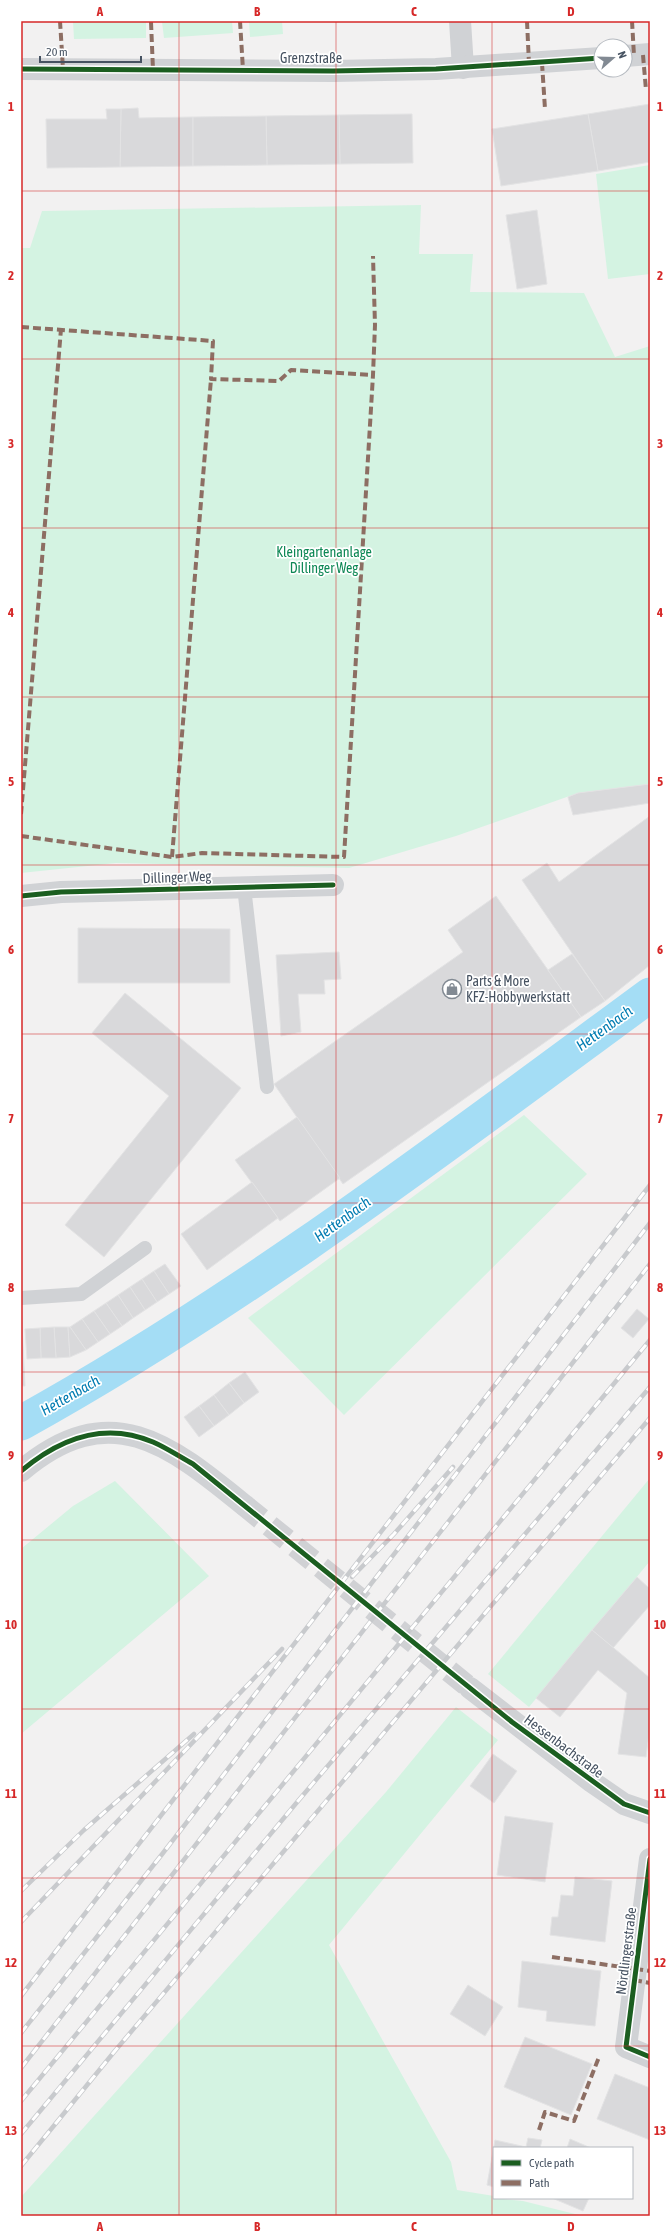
<svg xmlns="http://www.w3.org/2000/svg" width="671" height="2237" font-family="'Asap Condensed',sans-serif">
<rect width="100%" height="100%" fill="#f2f1f1"/>
<g fill="#d4f3e2">
<path d="M73 21H146V38L74 39Z"/>
<path d="M168 21H232L233 33 164 38 162 22Z"/>
<path d="M249 21H282L283 34 250 37Z"/>
<path d="M650 165V274L608 279 596 174Z"/>
<path d="M421 205 419 254H473L470 292 584 293 615 357 650 346V784L578 793 456 836 349 868 116 863 21 873V248H30L42 211Z"/>
<path d="M524 1115 587 1174 344 1415 248 1318Z"/>
<path d="M650 1478V1561L529 1707 488 1674Z"/>
<path d="M115 1481 209 1576 21 1734V1549L73 1506Z"/>
<path d="M456 1707 498 1740 329 1945 451 2162 457 2190 494 2196V2198L523 2201 583 2216H21V2197L386 1792Z"/>
</g>
<g fill="none" stroke-linecap="round" stroke-linejoin="round">
<path stroke="#a4ddf5" stroke-width="35" d="M21 1423C243 1300 446 1145 650 995"/>
</g>
<g fill="#d9d9db" stroke="#e3e3e4">
<path d="M650 104V162L598 171 588 114Z"/>
<path d="M138 108 139 118 193 117V166L120 167 121 109Z"/>
<path d="M106 109H121L120 167 47 168 46 119H107Z"/>
<path d="M412 114 413 163 340 164 339 115Z"/>
<path d="M588 114 598 171 501 186 492 129Z"/>
<path d="M339 115 340 164 267 165 266 116Z"/>
<path d="M266 116 267 165 193 166V117Z"/>
<path d="M537 210 547 284 517 289 506 215Z"/>
<path d="M650 784V803L573 815 568 797 578 793Z"/>
<path d="M650 816V965L605 1001 522 880 547 863 559 882Z"/>
<path d="M496 896 581 1017 343 1184 274 1084 463 952 448 930Z"/>
<path d="M78 928 230 929V983H78Z"/>
<path d="M339 952 341 979 324 980 325 994H298L301 1032 281 1036 276 955Z"/>
<path d="M572 954 605 1001 581 1017 548 970Z"/>
<path d="M125 993 241 1088 104 1257 65 1225 169 1096 92 1033Z"/>
<path d="M297 1117 340 1178 280 1221 235 1160Z"/>
<path d="M252 1182 278 1218 207 1270 181 1234Z"/>
<path d="M165 1264 181 1286 169 1294 154 1271Z"/>
<path d="M154 1271 169 1294 157 1302 142 1279Z"/>
<path d="M142 1279 157 1302 145 1310 130 1287Z"/>
<path d="M130 1287 145 1310 133 1318 118 1295Z"/>
<path d="M118 1295 133 1318 122 1326 106 1303Z"/>
<path d="M106 1303 122 1326 110 1334 94 1311Z"/>
<path d="M21 1304 25 1386H21Z"/>
<path d="M637 1309 649 1319 633 1338 621 1328Z"/>
<path d="M94 1311 110 1334 98 1342 82 1319Z"/>
<path d="M82 1319 98 1342 86 1350 70 1327Z"/>
<path d="M54 1327H68L70 1357 56 1358Z"/>
<path d="M54 1327 56 1358H41L40 1328Z"/>
<path d="M68 1327H70L86 1350 70 1357Z"/>
<path d="M40 1328 41 1358 27 1359 25 1329Z"/>
<path d="M245 1372 259 1392 244 1403 229 1383Z"/>
<path d="M229 1383 244 1403 229 1415 214 1395Z"/>
<path d="M214 1395 229 1415 214 1426 199 1406Z"/>
<path d="M199 1406 214 1426 199 1437 184 1417Z"/>
<path d="M637 1577 650 1589V1605L613 1648 592 1630Z"/>
<path d="M592 1630 650 1678V1726L646 1757 618 1754 627 1693 598 1670 560 1717 536 1698Z"/>
<path d="M493 1754 517 1771 494 1803 470 1786Z"/>
<path d="M505 1816 553 1823 545 1882 497 1875Z"/>
<path d="M575 1877 612 1881 605 1942 550 1935 552 1917H558L561 1895 573 1896Z"/>
<path d="M522 1961 601 1971 595 2026 546 2021 547 2011 518 2007Z"/>
<path d="M468 1985 503 2007 485 2036 450 2014Z"/>
<path d="M525 2037 592 2064 571 2115 504 2087Z"/>
<path d="M615 2074 650 2088V2140L597 2119Z"/>
<path d="M528 2138 542 2140 540 2148H494V2187L487 2185 495 2140 526 2147Z"/>
<path d="M570 2139 591 2148H567Z"/>
<path d="M552 2198H589L583 2211Z"/>
</g>
<g fill="none" stroke-linecap="round" stroke-linejoin="round">
<path stroke="#d0d1d4" stroke-width="22" stroke-dasharray="22 11" stroke-linecap="butt" d="M244 1505 470 1688"/>
<g stroke="#d0d2d5" stroke-width="14">
<path d="M244 887 267 1087"/>
<path d="M21 1298 81 1294 145 1248"/>
</g>
<g stroke="#d0d2d5" stroke-width="22">
<path d="M460 21 463 68"/>
<path d="M625 56 650 54"/>
<path d="M21 69 333 71 436 69 601 58"/>
<path d="M21 896 61 892 333 885"/>
<path d="M21 1471C110 1396 169 1444 244 1505"/>
<path d="M470 1688 592 1782 624 1804 650 1813"/>
<path d="M650 1859 626 2047 650 2057"/>
</g>
<g stroke="#c8cacd" stroke-width="4.5">
<g id="rail">
<path d="M352 1577 394 1534 453 1467"/>
<path d="M21 1891 84 1830 194 1734"/>
<path d="M21 1922 282 1649"/>
<path d="M21 1996 650 1185"/>
<path d="M21 2033 163 1853 650 1223"/>
<path d="M21 2068 650 1264"/>
<path d="M21 2101 650 1340"/>
<path d="M21 2134 298 1801 650 1387"/>
<path d="M21 2166 114 2052 650 1418"/>
</g>
</g>
<use href="#rail" stroke="#fff" stroke-width="3" stroke-dasharray="9" stroke-linecap="butt"/>
<g stroke="#8d6e63" stroke-width="4" stroke-dasharray="8 4" stroke-linecap="butt">
<path d="M60 21 63 69"/>
<path d="M240 21 243 70"/>
<path d="M527 21 529 64"/>
<path d="M632 21 634 56"/>
<path d="M151 22 153 70"/>
<path d="M643 55 646 90"/>
<path d="M542 63 545 109"/>
<path d="M21 327 213 341 211 379 279 381 291 370 373 375"/>
<path d="M21 814 61 329"/>
<path d="M21 836 172 857 202 853 344 857 373 375 375 325 373 256"/>
<path d="M172 857 211 379"/>
<path d="M552 1957 650 1971"/>
<path d="M634 1980 650 1983"/>
<path d="M539 2130 545 2112 574 2121 599 2057"/>
</g>
<g stroke="#fff" stroke-width="8">
<g id="cycleway">
<path d="M21 69 333 71 436 69 601 58"/>
<path d="M21 896 61 892 333 885"/>
<path d="M21 1471C59 1439 104 1421 153 1442 167 1448 180 1457 193 1464L512 1722 624 1804 650 1813"/>
<path d="M650 1859 626 2047 650 2057"/>
</g>
</g>
<use href="#cycleway" stroke="#1b5e20" stroke-width="5"/>
</g>
<path fill="none" stroke="#d62828" stroke-width="1" stroke-opacity="0.55" d="M179 21V2216M336 21V2216M492 21V2216M21 191H650M21 359H650M21 528H650M21 697H650M21 865H650M21 1034H650M21 1203H650M21 1372H650M21 1540H650M21 1709H650M21 1878H650M21 2046H650"/>
<defs>
<g id="shop-ring" transform="scale(1)"><circle r="9.5" fill="#fff" stroke="#828a93" stroke-width="1.5"/><path d="M-5-2.5h2.3a2.7 3.5 0 0 1 5.4 0H5L5.5 6h-11ZM-1.5-2.5h3a1.5 2.3 0 0 0-3 0Z" fill="#828a93"/></g>
</defs>
<g fill-rule="evenodd">
<use href="#shop-ring" x="452" y="989"/>
</g>
<g text-anchor="middle" dominant-baseline="central" stroke-width="3.5" stroke-linejoin="round" paint-order="stroke">
<g font-size="14" fill="#465261" stroke="#fff">
<text x="311" y="58">Grenzstraße</text>
<text transform="translate(177 877) rotate(-2)">Dillinger Weg</text>
<text transform="translate(564 1746) rotate(37)">Hessenbachstraße</text>
<text transform="translate(626 1951) rotate(-83)">Nördlingerstraße</text>
</g>
<g font-size="14" fill="#0c8754" stroke="#fff">
<text x="324" y="552">Kleingartenanlage<tspan x="324" dy="16">Dillinger Weg</tspan></text>
</g>
<g font-size="14" fill="#465261" stroke="#fff" text-anchor="start">
<text x="466" y="981">Parts &amp; More<tspan x="466" dy="16">KFZ-Hobbywerkstatt</tspan></text>
</g>
<g font-size="15" font-style="italic" fill="#017cb2" stroke="#fff">
<text transform="translate(604 1028) rotate(-36)">Hettenbach</text>
<text transform="translate(342 1219) rotate(-36)">Hettenbach</text>
<text transform="translate(70 1395) rotate(-30)">Hettenbach</text>
</g>
</g>
<rect width="671" height="2237" fill="none" stroke="#ffffff" stroke-width="44"/>
<rect x="493" y="2147" width="140" height="52" fill="#ffffff" stroke="#b5bac0"/>
<rect x="501" y="2160" width="20" height="6" fill="#1b5e20" stroke="#b5bac0"/>
<text x="529" y="2167" font-size="12" fill="#465261">Cycle path</text>
<rect x="501" y="2180" width="20" height="6" fill="#8d6e63" stroke="#b5bac0"/>
<text x="529" y="2187" font-size="12" fill="#465261">Path</text>
<g transform="translate(613 58) rotate(70)"><circle r="19" fill="#ffffff" stroke="#b5bac0"/>
<path d="M0-3L7 15L0 10L-7 15Z" fill="#828a93"/>
<text y="-6" font-size="11" font-weight="bold" text-anchor="middle" fill="#465261">N</text>
</g>
<path d="M40 56v6h101v-6" fill="none" stroke="#465261" stroke-width="2"/>
<text x="46" y="56" font-size="12" fill="#465261" stroke="#ffffff" stroke-width="3" paint-order="stroke">20 m</text>
<rect x="22" y="22" width="627" height="2193" fill="none" stroke="#d62828" stroke-width="1.5"/>
<g font-size="13" text-anchor="middle" font-weight="bold" fill="#d62828">
<text x="100" y="16">A</text>
<text x="257" y="16">B</text>
<text x="414" y="16">C</text>
<text x="571" y="16">D</text>
<text x="11" y="111">1</text>
<text x="660" y="111">1</text>
<text x="11" y="280">2</text>
<text x="660" y="280">2</text>
<text x="11" y="448">3</text>
<text x="660" y="448">3</text>
<text x="11" y="617">4</text>
<text x="660" y="617">4</text>
<text x="11" y="786">5</text>
<text x="660" y="786">5</text>
<text x="11" y="954">6</text>
<text x="660" y="954">6</text>
<text x="11" y="1123">7</text>
<text x="660" y="1123">7</text>
<text x="11" y="1292">8</text>
<text x="660" y="1292">8</text>
<text x="11" y="1460">9</text>
<text x="660" y="1460">9</text>
<text x="11" y="1629">10</text>
<text x="660" y="1629">10</text>
<text x="11" y="1798">11</text>
<text x="660" y="1798">11</text>
<text x="11" y="1967">12</text>
<text x="660" y="1967">12</text>
<text x="11" y="2135">13</text>
<text x="660" y="2135">13</text>
<text x="100" y="2231">A</text>
<text x="257" y="2231">B</text>
<text x="414" y="2231">C</text>
<text x="571" y="2231">D</text>
</g>
</svg>
